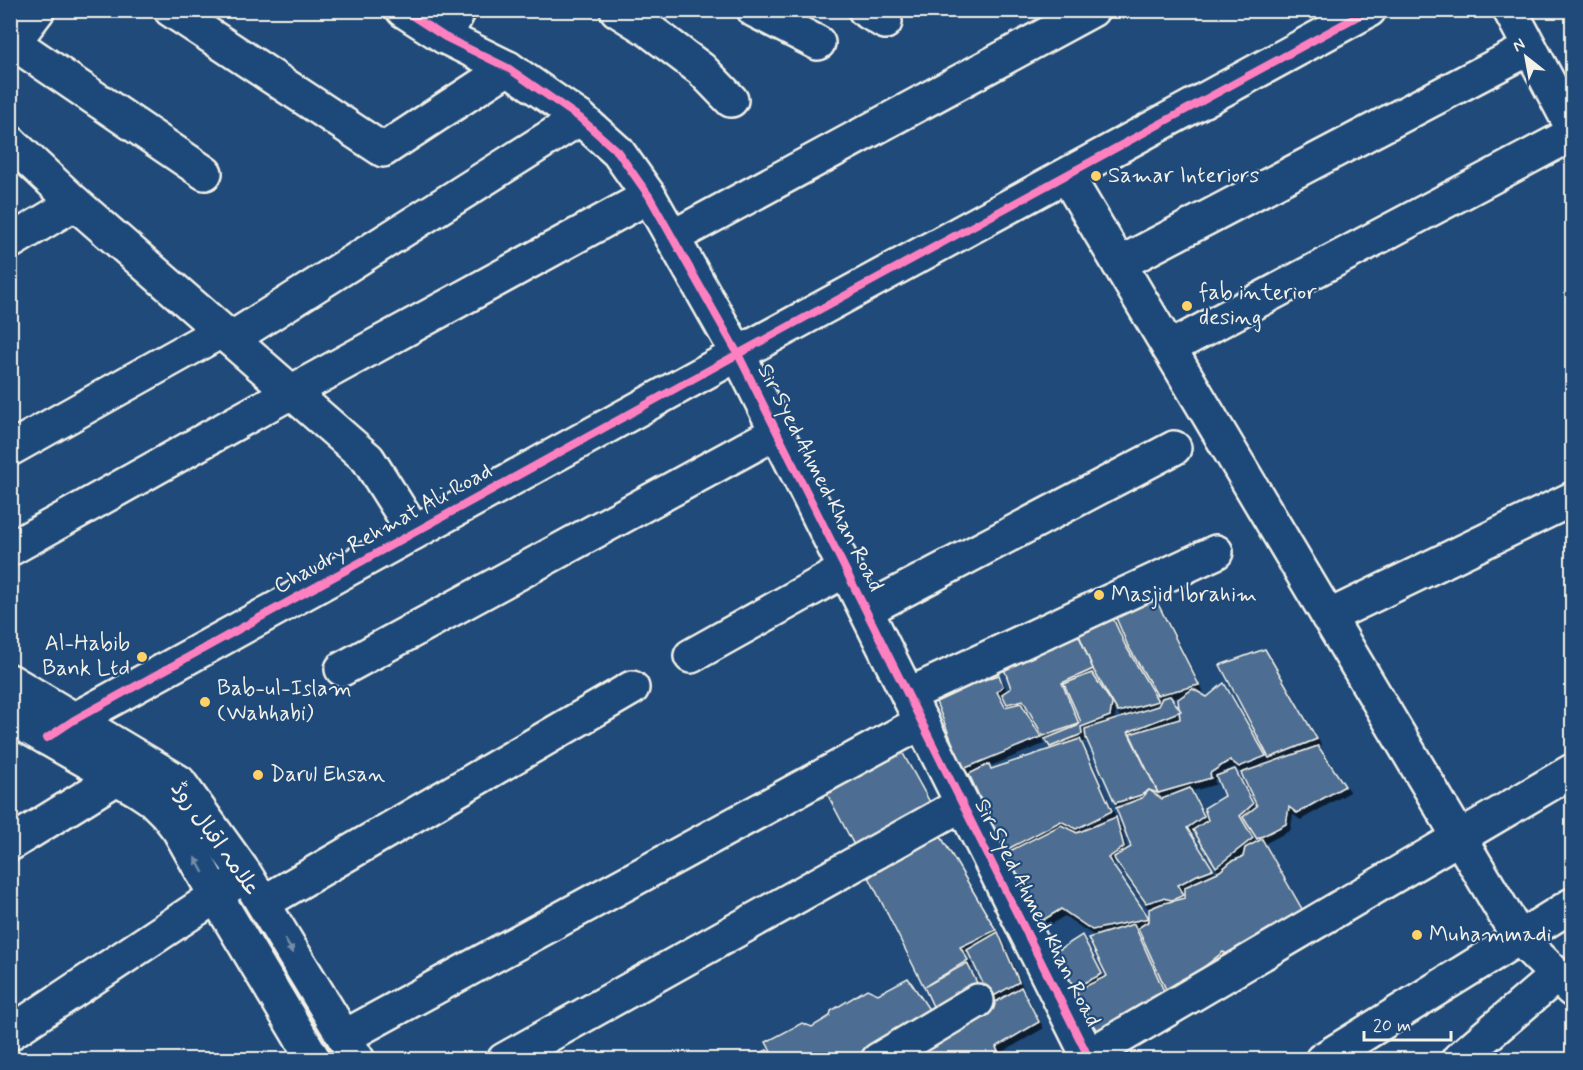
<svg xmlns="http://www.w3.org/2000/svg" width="1583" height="1070" font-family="Mynerve,'Playpen Sans Arabic',sans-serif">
<defs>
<filter id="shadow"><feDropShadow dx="3.5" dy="6" stdDeviation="0" flood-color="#0009"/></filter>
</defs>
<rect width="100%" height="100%" fill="#1f4a7a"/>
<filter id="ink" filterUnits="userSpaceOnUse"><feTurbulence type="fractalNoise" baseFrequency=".0167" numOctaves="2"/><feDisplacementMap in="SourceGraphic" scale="12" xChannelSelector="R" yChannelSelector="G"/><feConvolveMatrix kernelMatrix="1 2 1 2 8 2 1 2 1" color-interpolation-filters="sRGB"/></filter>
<g filter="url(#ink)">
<g fill="#4d6e92" stroke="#f4f1e8" stroke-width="1.5" filter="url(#shadow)">
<path d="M1146 595 1158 604 1199 685 1157 695 1128 646 1112 608Z"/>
<path d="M1112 616 1125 645 1158 701 1118 712 1094 671 1077 630Z"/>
<path d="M1078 634 1093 669 1062 683 1079 724 1043 736 1023 700 1007 704 1002 694 1011 688 999 655Z"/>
<path d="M1265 649 1317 739 1269 758 1220 665Z"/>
<path d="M1092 673 1112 703 1110 716 1081 727 1082 734 1050 747 1045 739 1077 726 1081 722 1064 684Z"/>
<path d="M999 675 1003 686 997 692 1005 707 1021 703 1041 737 963 769 934 697Z"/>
<path d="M1224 683 1266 756 1239 767 1230 760 1210 773 1211 778 1158 793 1130 734 1180 719 1178 699 1193 689 1207 697Z"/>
<path d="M1170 696 1181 711 1128 732 1158 793 1149 790 1141 795 1115 803 1086 738 1085 729 1158 706 1162 698Z"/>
<path d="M1080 739 1112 811 1076 829 1061 821 1004 851 969 774 989 764 991 769Z"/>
<path d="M896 741 941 822 866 868 821 782Z"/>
<path d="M1318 746 1345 786 1297 813 1289 807 1286 824 1257 839 1243 817 1257 806 1241 773Z"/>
<path d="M1235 769 1253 804 1240 816 1253 838 1216 867 1193 830 1208 820 1204 808 1224 796 1216 776Z"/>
<path d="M1190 788 1204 816 1187 828 1213 869 1197 875 1178 885 1184 895 1172 900 1163 898 1146 903 1115 860 1114 857 1131 847 1116 808 1142 798 1149 790 1162 799Z"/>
<path d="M1116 817 1124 847 1108 858 1149 918 1092 930 1061 909 1040 922 1027 910 1002 855 1061 825 1077 833Z"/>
<path d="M940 835 996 930 960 947 968 960 924 987 869 877 896 860 895 855 907 849 910 854Z"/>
<path d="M1262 839 1310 923 1236 959 1223 952 1200 970 1182 979 1187 992 1170 998 1138 928 1149 921V909L1161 904 1185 898V887L1220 871 1232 861 1243 857 1245 848Z"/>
<path d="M1134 924 1167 998 1107 1042 1068 995 1107 976 1088 938Z"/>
<path d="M998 932 1019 982 990 998 967 950Z"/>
<path d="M1082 935 1102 974 1066 992 1049 956Z"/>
<path d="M967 963 984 997 939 1019 924 987Z"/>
<path d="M908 978 942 1029 893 1060H746L767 1050 773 1055 766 1042 802 1023 812 1027 830 1016 831 1011 867 989 878 994Z"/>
<path d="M1021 987 1039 1022 996 1047 1001 1060H912L909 1053Z"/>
</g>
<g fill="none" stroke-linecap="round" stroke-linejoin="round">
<g stroke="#f4f1e8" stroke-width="38">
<g id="minor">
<path d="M171 10 383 150 508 68"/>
<path d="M403 10 445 37 508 68 580 118 618 152 649 196 738 354 1090 1060"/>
<path d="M617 10 649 30 701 69 731 100"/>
<path d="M754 10 818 43"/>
<path d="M865 10 885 22"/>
<path d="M1510 10 1572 127"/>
<path d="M445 37 459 10"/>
<path d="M14 43 205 173"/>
<path d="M10 47 38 10"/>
<path d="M10 142 75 203 368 459 414 532"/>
<path d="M1067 176 1519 938 1572 990"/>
<path d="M673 237 1092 10"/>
<path d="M10 242 75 203"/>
<path d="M1119 264 1530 48"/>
<path d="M231 339 580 118"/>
<path d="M1169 348 1572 134"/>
<path d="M10 449 221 331"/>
<path d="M10 549 291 392 649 196"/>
<path d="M866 610 1174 448"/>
<path d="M1328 617 1572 499"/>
<path d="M691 656 845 570"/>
<path d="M342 669 777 432"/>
<path d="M10 681 179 782 245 874 358 1060"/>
<path d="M908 695 1216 552"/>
<path d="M10 717 138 790 153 800 166 813 179 830 216 896 314 1060"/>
<path d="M47 738 74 720 738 354 1369 10"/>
<path d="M10 844 131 769"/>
<path d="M263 903 632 688"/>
<path d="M10 1033 216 896 233 883"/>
<path d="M344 1037 922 722"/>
<path d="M1088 1056 1572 771"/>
<path d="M504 1060 962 804"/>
<path d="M878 1060 977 1001"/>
<path d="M1322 1060 1572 905"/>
<path d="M1458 1060 1557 975"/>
</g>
</g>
<use href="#minor" stroke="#1f4a7a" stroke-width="33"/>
<g stroke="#1f4a7a" stroke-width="11">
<g id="cycleway">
<path d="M403 10 445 37 508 68 580 118 618 152 649 196 738 354 1090 1060"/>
<path d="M47 738 74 720 738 354 1369 10"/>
</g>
</g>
<use href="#cycleway" stroke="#ff80c0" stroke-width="8"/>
</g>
<defs><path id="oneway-solid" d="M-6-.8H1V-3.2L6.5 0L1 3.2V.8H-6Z" transform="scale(1.5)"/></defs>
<g fill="#748da6">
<use href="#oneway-solid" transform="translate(199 865) rotate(-119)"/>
<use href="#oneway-solid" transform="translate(289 946) rotate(59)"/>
</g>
</g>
<g fill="#ffd166" stroke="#1f4a7a" stroke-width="2">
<circle cx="1096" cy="176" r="6"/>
<circle cx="1187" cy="306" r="6"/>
<circle cx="1099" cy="595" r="6"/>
<circle cx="142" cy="657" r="6"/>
<circle cx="205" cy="702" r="6"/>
<circle cx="258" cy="775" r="6"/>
<circle cx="1417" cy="935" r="6"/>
</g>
<g text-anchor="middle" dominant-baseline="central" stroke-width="4.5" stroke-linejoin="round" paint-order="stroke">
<g font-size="22" fill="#f4f1e8" stroke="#1f4a7a" text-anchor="start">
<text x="1108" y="176">Samar Interiors</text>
<text x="1199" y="293">fab interior<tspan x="1199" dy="25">desing</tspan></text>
<text x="1111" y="595">Masjid Ibrahim</text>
<text x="130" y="644" text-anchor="end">Al-Habib<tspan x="130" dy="25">Bank Ltd</tspan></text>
<text x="217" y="689">Bab-ul-Islam<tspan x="217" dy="25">(Wahhabi)</tspan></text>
<text x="270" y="775">Darul Ehsan</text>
<text x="1429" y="935">Muhammadi</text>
</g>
<g font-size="22" fill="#f4f1e8" stroke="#1f4a7a">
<text transform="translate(820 478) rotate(63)">Sir Syed Ahmed Khan Road</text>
<text transform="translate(383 529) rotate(-29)">Chaudry Rehmat Ali Road</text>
<text transform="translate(215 839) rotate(54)">علامہ اقبال روڈ</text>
<text transform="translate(1037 913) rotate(63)">Sir Syed Ahmed Khan Road</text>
</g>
</g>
<rect width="1583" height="1070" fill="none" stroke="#1f4a7a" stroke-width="36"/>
<rect x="18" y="18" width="1547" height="1034" fill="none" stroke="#f4f1e8" stroke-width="2" filter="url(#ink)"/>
<g transform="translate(1526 57) rotate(329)" stroke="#1f4a7a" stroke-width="4.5" paint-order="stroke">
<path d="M0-4.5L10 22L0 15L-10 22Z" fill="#f4f1e8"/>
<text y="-9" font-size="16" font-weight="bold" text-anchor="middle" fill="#f4f1e8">N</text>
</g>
<path d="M1364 1031v9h87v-9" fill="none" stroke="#f4f1e8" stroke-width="3"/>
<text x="1373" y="1031" font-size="18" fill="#f4f1e8" stroke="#1f4a7a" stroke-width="4.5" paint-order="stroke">20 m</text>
</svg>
